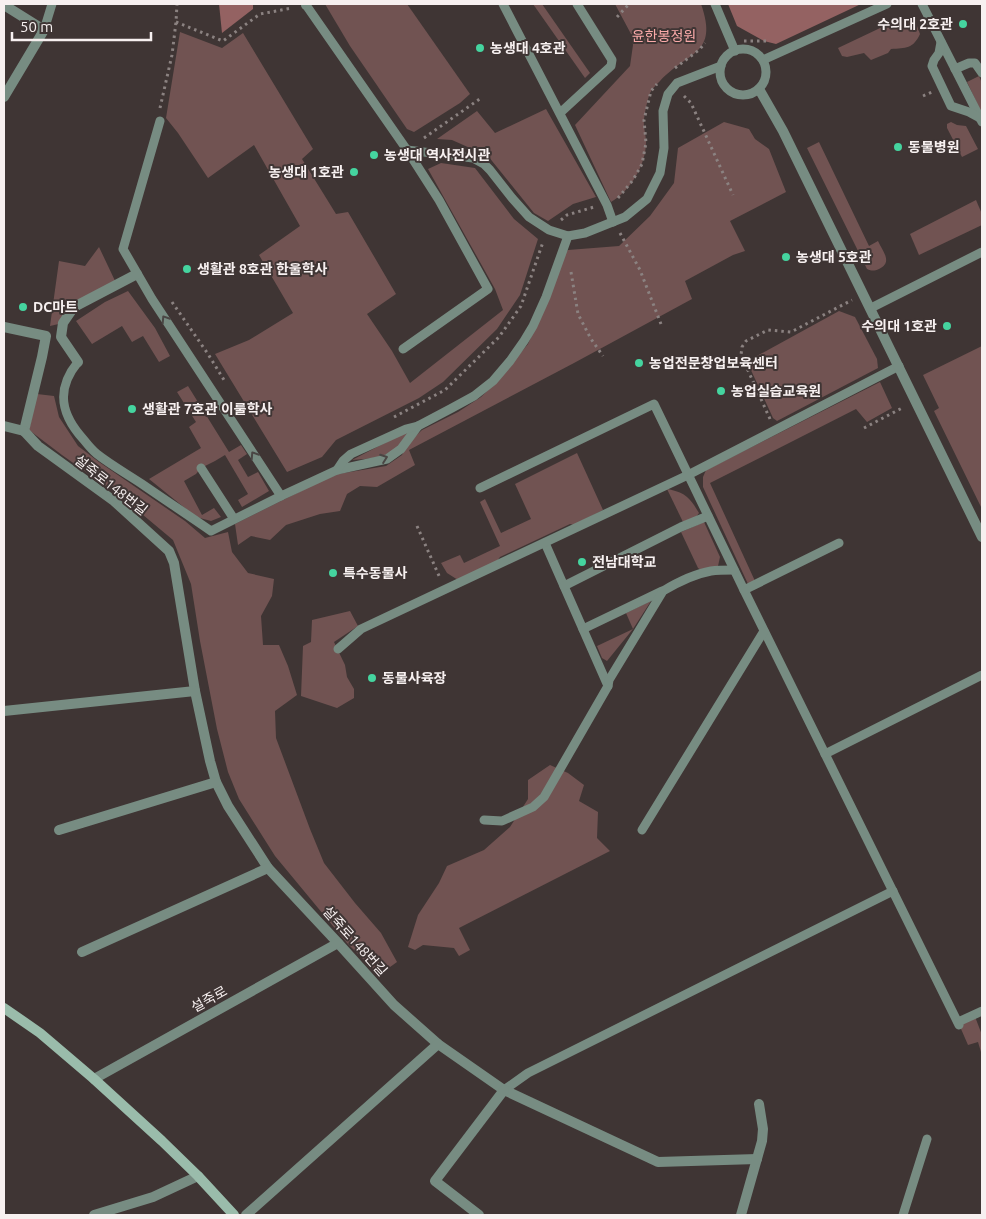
<svg xmlns="http://www.w3.org/2000/svg" width="986" height="1219" font-family="Ubuntu,'Noto Sans KR',sans-serif">
<rect width="100%" height="100%" fill="#3f3534"/>
<g fill="#715352">
<path d="M325 4H407L470 94 460 103 414 132 407 129 350 46Z"/>
<path d="M533 4H542L590 73 585 78Z"/>
<path d="M615 4H701C719 55 688 51 660 81 656 85 652 89 650 93 647 101 645 111 644 119 643 127 646 134 646 142 646 165 630 191 611 202L575 125 630 66 633 45 631 34Z"/>
<path d="M907 17 914 18 920 34C913 49 906 48 891 49L888 53 871 60 864 53 847 57 842 56 838 48 897 20Z"/>
<path d="M180 32 222 48 243 33 313 149 302 159 336 214 348 212 396 294 367 314 392 351 410 383 503 310 495 289 428 169 441 163 475 168 514 219 538 239 520 295 497 329 443 382 419 398 336 440 322 457 287 472 215 354 249 340 293 313 259 255 300 226 254 145 208 178 178 133 166 118Z"/>
<path d="M979 76 982 83V114L967 82Z"/>
<path d="M546 109 596 197 573 204 548 221 534 213 488 156 452 140 437 139 477 111 495 133Z"/>
<path d="M724 122 749 129 755 139 769 149 786 192 730 221 745 251 733 255 685 281 692 299 574 363 409 450 415 465 377 487 360 486 347 494 340 511 320 514 286 525 270 540 251 536 238 545 235 524 317 483 338 474 386 466 402 455 406 445 422 430 458 412 481 397 496 382 528 344 550 294 565 252 568 250 619 246 650 216 674 183 678 148Z"/>
<path d="M951 122 957 125 966 126 978 149 962 157 947 128V124Z"/>
<path d="M819 142 869 246 878 241C883 252 893 262 879 269 874 271 872 271 867 269L807 148Z"/>
<path d="M976 200 982 214V225L919 255 910 234Z"/>
<path d="M99 247 117 285 74 307 63 323 50 326 59 261 85 266Z"/>
<path d="M128 291 155 328 170 356 159 362 143 336 132 342 122 326 92 344 76 321 105 302Z"/>
<path d="M839 311 855 317 877 359 878 368 777 421 773 418 750 368 755 357Z"/>
<path d="M982 346V509L934 411 939 408 923 375Z"/>
<path d="M880 382 892 408 867 422 856 409 710 483 755 581 748 584 703 487V477L706 470Z"/>
<path d="M188 386 229 452 241 445 247 454 238 460 248 477 258 472 269 491 242 507 238 500 248 494 225 455 215 461 201 468 196 474 184 481 202 515 214 508 221 517 211 521 196 517 149 479 201 448 189 427 196 422 177 392Z"/>
<path d="M37 394 54 396 59 417 78 446 99 462 185 521 205 538 228 532 232 552 248 573 274 579 272 596 261 616 263 645H279L288 666 297 695 275 711 276 738 310 829 324 863 355 903 381 933 397 962 379 975 347 943 275 856 239 799 228 772 217 729 200 641 191 584 173 540 124 499 62 455 29 430Z"/>
<path d="M409 431C406 436 404 441 400 445 389 458 368 459 352 460L402 434Z"/>
<path d="M577 453 603 510 574 525 570 524 500 557 492 568 458 580 447 573 441 563 460 555 464 563 500 546 480 502 485 499 501 533 531 519 515 484Z"/>
<path d="M667 489C685 492 690 498 699 513L696 517 683 522Z"/>
<path d="M704 522 720 557 718 566 701 570 698 568 681 532Z"/>
<path d="M651 601 633 629 607 661 602 658 597 646 633 629 626 613Z"/>
<path d="M350 611 358 626 334 642 345 665 347 677 354 689V698L337 708 301 696 303 646 311 642 312 620Z"/>
<path d="M550 765 568 773 584 785 579 801 598 812 597 838 610 851 459 928 470 950 459 956 454 948 423 945 415 950 408 947 418 915 439 883 447 866 484 850 510 827 528 799V780Z"/>
<path d="M974 1014 982 1035V1063L981 1052 978 1042 968 1045 958 1022Z"/>
</g>
<g fill="#946262">
<path d="M219 4H253V9L222 33Z"/>
<path d="M728 4H861L776 44 764 41 737 26Z"/>
</g>
<g fill="none" stroke-linecap="round" stroke-linejoin="round">
<g stroke="#8b8281" stroke-width="3" stroke-dasharray="2.5 4" stroke-linecap="butt">
<path d="M617 17 629 4"/>
<path d="M176 22 223 41 260 14 292 8"/>
<path d="M744 41H767"/>
<path d="M675 68 699 50 705 43"/>
<path d="M684 96 691 103 733 195"/>
<path d="M923 96 932 92"/>
<path d="M160 108 172 55 176 22 177 4"/>
<path d="M424 138 481 98"/>
<path d="M618 198 633 180 642 164 646 143 644 120 651 91 657 84"/>
<path d="M561 220 567 215 594 207"/>
<path d="M620 233 640 270 661 324"/>
<path d="M571 272 578 314 591 339 603 356"/>
<path d="M172 302 208 354 224 380"/>
<path d="M394 417 445 390 499 337 521 306 543 242"/>
<path d="M770 419 741 355 742 347 746 341 768 330 791 332 852 300"/>
<path d="M864 428 904 407"/>
<path d="M417 526 440 578"/>
</g>
<g stroke="#778c82" stroke-width="9">
<path d="M503 4 607 205 613 222"/>
<path d="M715 4 735 51"/>
<path d="M922 4 982 122"/>
<path d="M306 5 407 150 439 200 488 289 403 349"/>
<path d="M44 30 52 4"/>
<path d="M941 42 939 53 934 60 932 66 951 106 969 112 980 118"/>
<circle cx="743" cy="72" r="23"/>
<path d="M763 60 887 4"/>
<path d="M955 69 969 63H975L982 73"/>
<path d="M560 113 611 66 612 60 577 4"/>
<path d="M160 121 123 249 152 299 281 496"/>
<path d="M407 150 473 158 484 164 490 170 512 198 529 217 549 230 568 236 585 233 625 217 647 199 660 173 664 148 663 111 668 94 677 83 721 66"/>
<path d="M871 308 982 252"/>
<path d="M78 362C55 390 61 415 84 440 88 445 92 450 97 454 111 465 127 474 142 484 165 500 188 515 211 531L281 496 337 470 387 459 401 449 418 426"/>
<path d="M201 468 234 519"/>
<path d="M337 470 343 461 351 454 406 429 418 426 452 408 474 396 493 381 510 361 524 341 533 326 546 297 568 236"/>
<path d="M480 488 654 404 744 590 959 1025"/>
<path d="M545 543 608 686"/>
<path d="M564 586 681 527 708 516"/>
<path d="M744 590 839 543"/>
<path d="M583 629 662 591"/>
<path d="M338 649 361 629 688 475 899 366"/>
<path d="M825 754 982 675"/>
<path d="M484 820 502 821 533 807 544 797 608 686 609 680 663 591C678 582 694 574 711 571 718 570 727 570 734 570"/>
<path d="M642 830 764 631"/>
<path d="M958 1022 982 1011"/>
<path d="M504 1090 528 1073 893 891"/>
<path d="M903 1215 927 1139"/>
</g>
<g stroke="#778c82" stroke-width="10">
<path d="M306 4V5"/>
<path d="M4 5 44 30 4 97"/>
<path d="M759 89 783 131 982 537"/>
<path d="M4 327 46 336 42 357 24 431"/>
<path d="M78 362 61 337 63 323 74 307 137 274"/>
<path d="M4 426 24 431"/>
<path d="M24 431 38 446 114 501 169 551 174 563 195 691 210 761 216 782 228 806 268 868 338 943 394 1005 438 1044 504 1090 658 1162 757 1159"/>
<path d="M4 711 195 691"/>
<path d="M59 830 216 782"/>
<path d="M82 952 268 868"/>
<path d="M94 1079 338 943"/>
<path d="M94 1215 153 1197 198 1176"/>
<path d="M246 1215 438 1044"/>
<path d="M479 1215 435 1181 504 1090"/>
<path d="M741 1215 762 1141 763 1129 759 1104"/>
</g>
<path stroke="#9abcab" stroke-width="10" d="M4 1008 40 1033 94 1079 162 1141 198 1176 234 1215"/>
</g>
<defs><path id="oneway-chevron" d="M-2-3.5L2.5 0L-2 3.5" fill="none" stroke-width="1.6" stroke-linecap="round" stroke-linejoin="round" transform="scale(1.25)"/></defs>
<g stroke="#4a4644">
<use href="#oneway-chevron" transform="translate(165 319) rotate(-123)"/>
<use href="#oneway-chevron" transform="translate(254 455) rotate(-123)"/>
<use href="#oneway-chevron" transform="translate(384 458) rotate(-20)"/>
</g>
<g fill="#45d49f" stroke="#3f3534" stroke-width="2">
<circle cx="963" cy="24" r="5"/>
<circle cx="480" cy="48" r="5"/>
<circle cx="898" cy="147" r="5"/>
<circle cx="374" cy="155" r="5"/>
<circle cx="354" cy="172" r="5"/>
<circle cx="786" cy="257" r="5"/>
<circle cx="187" cy="269" r="5"/>
<circle cx="23" cy="307" r="5"/>
<circle cx="947" cy="326" r="5"/>
<circle cx="639" cy="363" r="5"/>
<circle cx="721" cy="391" r="5"/>
<circle cx="132" cy="409" r="5"/>
<circle cx="582" cy="562" r="5"/>
<circle cx="333" cy="573" r="5"/>
<circle cx="372" cy="678" r="5"/>
</g>
<g text-anchor="middle" dominant-baseline="central" stroke-width="4" stroke-linejoin="round" paint-order="stroke">
<g font-size="14" font-weight="bold" fill="#f7f0f0" stroke="#3f3534" text-anchor="start">
<text x="953" y="24" text-anchor="end">수의대 2호관</text>
<text x="490" y="48">농생대 4호관</text>
<text x="908" y="147">동물병원</text>
<text x="384" y="155">농생대 역사전시관</text>
<text x="344" y="172" text-anchor="end">농생대 1호관</text>
<text x="796" y="257">농생대 5호관</text>
<text x="197" y="269">생활관 8호관 한울학사</text>
<text x="33" y="307">DC마트</text>
<text x="937" y="326" text-anchor="end">수의대 1호관</text>
<text x="649" y="363">농업전문창업보육센터</text>
<text x="731" y="391">농업실습교육원</text>
<text x="142" y="409">생활관 7호관 이룰학사</text>
<text x="592" y="562">전남대학교</text>
<text x="343" y="573">특수동물사</text>
<text x="382" y="678">동물사육장</text>
</g>
<g font-size="14" fill="#faaaa9" stroke="#3f3534">
<text x="664" y="36">윤한봉정원</text>
</g>
<g font-size="14" fill="#f7f0f0" stroke="#3f3534">
<text transform="translate(111 485) rotate(38)">설죽로148번길</text>
<text transform="translate(355 941) rotate(48)">설죽로148번길</text>
<text transform="translate(209 999) rotate(-29)">설죽로</text>
</g>
</g>
<rect width="986" height="1219" fill="none" stroke="#f7f0f0" stroke-width="10"/>
<path d="M12 32v8h139v-8" fill="none" stroke="#f7f0f0" stroke-width="2.5"/>
<text x="20" y="32" font-size="15" fill="#f7f0f0" stroke="#3f3534" stroke-width="4" paint-order="stroke">50 m</text>
</svg>
